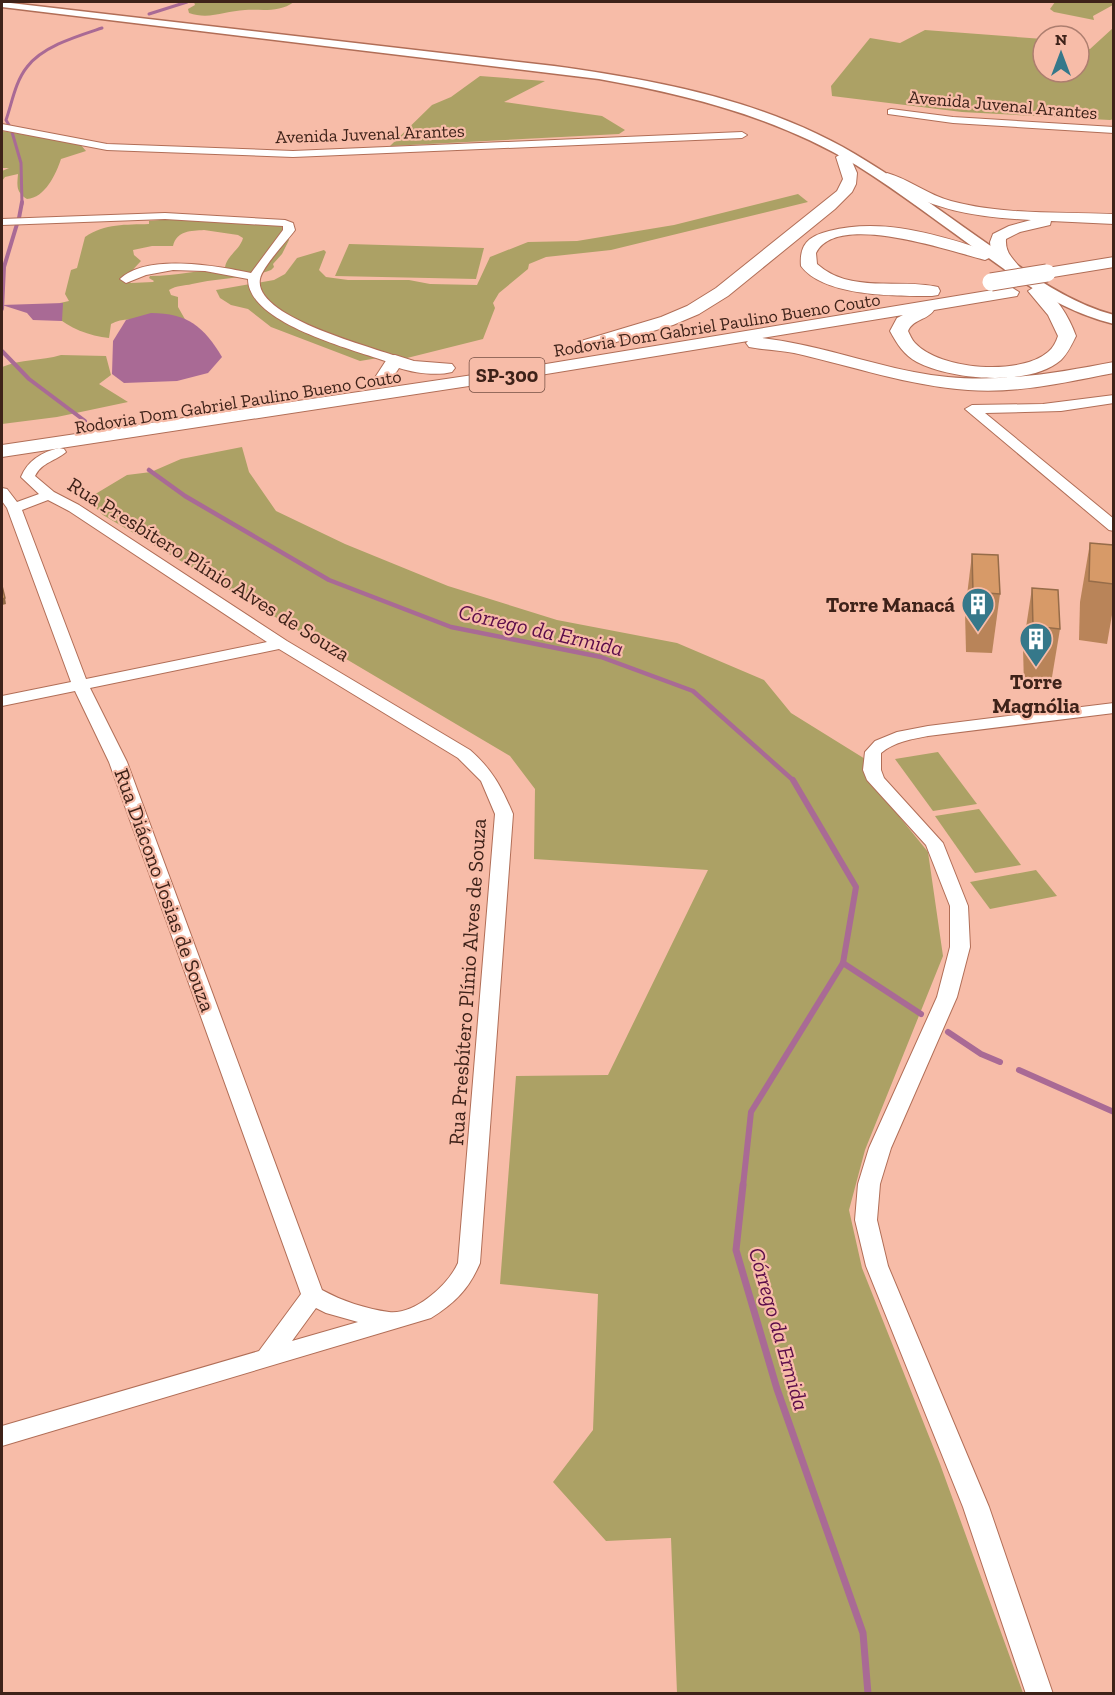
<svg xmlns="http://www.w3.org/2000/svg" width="1115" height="1695" font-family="'Zilla Slab',serif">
<rect width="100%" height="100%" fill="#f7bca8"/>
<g fill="#aca165" fill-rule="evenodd">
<path d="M194 2H294C279 13 262 9 245 10 225 11 209 20 189 13L188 9 195 5Z"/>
<path d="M1055 2H1113V5L1093 16 1094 20 1054 12 1050 9Z"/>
<path d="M1113 28 1114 119 1110 120 962 112 832 96 831 86 870 38 900 43 925 30 1043 39V72H1079V47L1090 49Z"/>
<path d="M480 76 545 81 504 102 602 116 625 130 619 134 390 146 432 105 451 97Z"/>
<path d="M2 131 80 144 86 151 61 159C56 174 45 198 27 199 16 192 17 186 18 174L5 177 2 181V171L9 168H2Z"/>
<path d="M798 194 808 202 611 250 546 257 529 264 528 269 499 293 493 303 495 308 483 339 391 362 378 358 360 361 271 327 248 309 231 305 220 298 216 290 274 280 285 274 297 258 324 250 326 252 319 270 326 277 348 280H409L430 284 477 285 490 257 528 242 577 241 674 225Z"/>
<path d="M201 216 276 223 284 228 289 240 282 254 273 264 274 267 271 270C246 279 217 278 192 284 184 286 177 285 169 290L171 295 178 297V307L186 321C177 321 169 323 161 322 145 322 125 315 111 324L109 338C90 336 68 328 55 315L60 303 69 301 65 294 71 270 77 268 85 237C105 223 126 225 149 224V221ZM204 230 238 235 243 238C240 250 226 256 225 268 200 270 176 276 150 276L149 278 154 281 153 282 131 283 127 280 126 277 141 261 134 255 133 250 152 246H173C177 230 191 231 204 230Z"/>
<path d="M349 244 484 248 476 279 335 276Z"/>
<path d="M61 355 106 356 111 375 99 384 128 402 57 417 2 424V367C21 359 41 361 61 355Z"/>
<path d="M242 447 249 472 276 511 345 544 448 586 557 620 677 643 764 680 791 713 870 762 873 784 928 852 943 956 865 1150 849 1210 862 1268 940 1464 1023 1693H677L671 1538 606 1541 553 1482 593 1430 598 1294 500 1284 516 1076 608 1075 708 870 534 859 535 789 510 756 103 515 87 499 127 475 151 472 181 459Z"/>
<path d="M938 752 977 804 933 811 895 759Z"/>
<path d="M979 809 1021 865 975 873 935 816Z"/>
<path d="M1036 870 1057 896 990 909 970 882Z"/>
</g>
<g fill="#a96a95">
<path d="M63 303 62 321 33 320 27 313 2 305Z"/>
<path d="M151 313C188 313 204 327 222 357L208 373 177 381 124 383 112 374 113 341 126 320Z"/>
</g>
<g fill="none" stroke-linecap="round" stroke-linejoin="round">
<g stroke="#a96a95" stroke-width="3">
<path d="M149 14 187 2"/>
<path d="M9 125 6 120C12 103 15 82 27 67 43 46 78 36 102 28"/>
<path d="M12 132 21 163 22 204"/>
</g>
<g stroke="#a96a95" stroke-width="4">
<path d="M19 218 22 202"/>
<path d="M2 309 4 267 17 224"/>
<path d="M2 351 29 379 85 421"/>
</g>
<path stroke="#a96a95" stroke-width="4.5" d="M149 470 185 496 329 580 451 627 601 657 693 691 794 781"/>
<g stroke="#a96a95" stroke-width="6">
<path d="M843 963 921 1014"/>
<path d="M948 1032 981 1054 1000 1062"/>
<path d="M1019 1070 1114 1112"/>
<path d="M743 1186 751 1112 843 963 856 887 793 780"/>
</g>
<path stroke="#a96a95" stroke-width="7" d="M743 1185 736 1250 777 1389 863 1633 868 1694"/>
<g stroke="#b16e57" stroke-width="2">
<g id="minor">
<path d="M891 109 953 117 1114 127V133L953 123 888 114V110Z"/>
<path d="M2 124 107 144 293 151 742 132 747 135 742 138 293 157 107 150 2 130Z"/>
<path d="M165 213 285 220 293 223 295 230C287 241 262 267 260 279 253 317 372 347 399 357L401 360 399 363H391C355 350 248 324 248 279L205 271 173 270 146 275 126 283 120 279C147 253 218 266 251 273L283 230V226L165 219 2 225V219Z"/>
<path d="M1114 395V403L1061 411 985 413 1114 519V531L1109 530 965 409 972 405 1043 404Z"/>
<path d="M59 448 64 449 66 452C56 461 42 462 35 476L54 492 79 505 287 641 470 750C492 769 502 788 513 814L480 1263C469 1289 455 1303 431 1318L2 1446V1426L259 1351 301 1294 109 762 75 691 2 706V696L71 682 7 508 2 501V488L7 489 17 502 39 494 21 477C28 460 42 452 59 448ZM48 500 69 511 267 642 86 679 22 510ZM279 649 458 758 481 781 495 814 458 1263C448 1285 415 1315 389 1312 366 1309 342 1301 322 1290L127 762 90 688ZM316 1308 326 1313 358 1322 292 1341Z"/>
<path d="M1114 703V713L928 736C912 739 894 742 881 753V770L884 778 943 843 968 906 970 947 957 997 891 1148 880 1184 877 1220 888 1266 989 1507 1053 1694H1026L963 1507 866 1266 855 1220 858 1184 869 1148 937 997 950 947V906L926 845 867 780 863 770 865 752 875 741 897 732 928 726Z"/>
</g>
</g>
<g stroke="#b16e57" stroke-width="3">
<path id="major" d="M2 2 554 66C663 81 774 102 868 162 912 189 953 220 995 249 1032 276 1069 303 1114 315V324C1065 312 1026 285 986 256 943 226 901 193 856 165 776 117 689 95 599 79L2 7Z"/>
</g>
<g stroke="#b16e57" stroke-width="2">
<g id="highway">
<path d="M843 153 850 157 857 173 856 184 852 192 835 209 728 296 699 314 673 325 593 349H581L578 345 581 341 661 317 687 306 716 288 837 191 843 179 836 157Z"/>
<path d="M887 173C909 179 928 195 951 201 1003 215 1060 212 1114 214V224L1051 221 1050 225 1020 232 1006 239C1005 254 1014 259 1021 269L1013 274 1007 272 993 256 985 260C952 252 837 211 816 253L817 264C850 294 899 278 938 287L940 291 938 295 932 296C896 296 824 297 801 266 799 244 809 236 829 231 883 217 939 235 991 252L990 242 993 234 1009 226 1031 220C971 217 935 210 882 181L879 178Z"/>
<path d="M1114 257V267L1047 278 1039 273 1047 268Z"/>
<path d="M1036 286C1055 291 1070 319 1076 336 1072 344 1068 353 1061 360 1030 387 952 380 917 362 904 355 897 344 890 331L897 318 903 315 762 338C814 344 863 362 914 372 983 386 1046 375 1114 362V373C1066 382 1017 394 968 390 909 386 852 366 794 353 779 350 764 350 749 347L746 343 748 341 534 376 2 457V445L534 366 1011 287 1019 292 1017 296 934 310C928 320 913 319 908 331 910 335 912 340 915 343 940 370 1020 376 1048 352 1053 348 1056 342 1058 336L1048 315 1028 291Z"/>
<path d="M395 355 414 361 452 364 455 368 452 372C437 376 414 373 399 368L389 383H377L374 379 389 356Z"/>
</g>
</g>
<use href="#minor" fill="#fff" fill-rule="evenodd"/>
<use href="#major" fill="#fff" fill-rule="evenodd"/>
<use href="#highway" fill="#fff" fill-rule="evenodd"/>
<g stroke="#b16e57" stroke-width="19" stroke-linecap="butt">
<path id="highway-bridge" d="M991 282 1047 273"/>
</g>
<use href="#highway-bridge" stroke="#fff" stroke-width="17"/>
</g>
<g fill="#b98459">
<path d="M1090 543 1113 545V609L1107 644 1079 640 1080 602Z"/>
<path d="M972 554 1000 594 992 653 966 652 965 612Z"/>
<path d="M1032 588 1060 629 1050 689 1024 686 1023 647Z"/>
</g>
<path fill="#966c49" d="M5 598 6 604 2 605V599Z"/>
<g fill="#d79a68" stroke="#966c49" stroke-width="1.5">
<path d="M1090 543 1113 545V584L1089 581Z"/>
<path d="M972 554 998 555 1000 594 973 592Z"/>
<path d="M2 586 5 598 2 599Z"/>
<path d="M1032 588 1058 590 1060 629 1033 626Z"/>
</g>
<defs>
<g id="building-pin" transform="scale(1.725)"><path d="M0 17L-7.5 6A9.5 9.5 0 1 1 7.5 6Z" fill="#36788a" stroke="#f7bca8"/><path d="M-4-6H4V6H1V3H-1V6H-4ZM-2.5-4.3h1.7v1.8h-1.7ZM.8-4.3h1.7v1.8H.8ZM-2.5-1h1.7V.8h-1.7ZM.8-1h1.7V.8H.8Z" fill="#fff"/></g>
</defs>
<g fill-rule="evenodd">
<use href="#building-pin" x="978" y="604"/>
<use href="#building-pin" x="1036" y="639"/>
</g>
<g text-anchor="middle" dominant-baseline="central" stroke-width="4.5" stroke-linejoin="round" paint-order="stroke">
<g font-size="18" fill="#3e2219" stroke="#f7bca8">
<text transform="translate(1003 105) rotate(5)">Avenida Juvenal Arantes</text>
<text transform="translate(370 134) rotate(-2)">Avenida Juvenal Arantes</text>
<text transform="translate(717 325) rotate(-9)">Rodovia Dom Gabriel Paulino Bueno Couto</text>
<text transform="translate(238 402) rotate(-9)">Rodovia Dom Gabriel Paulino Bueno Couto</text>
</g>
<rect fill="#f7bca8" stroke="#765044" stroke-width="1.5" x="469.5" y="358" width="75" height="34" rx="4.5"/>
<g font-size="20" font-weight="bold" fill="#3e2219">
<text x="507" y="375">SP-300</text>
</g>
<g font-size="21" fill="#3e2219" stroke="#f7bca8">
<text transform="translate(209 569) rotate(32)">Rua Presbítero Plínio Alves de Souza</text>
<text transform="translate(165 890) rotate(70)">Rua Diácono Josias de Souza</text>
<text transform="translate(467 982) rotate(-86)">Rua Presbítero Plínio Alves de Souza</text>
</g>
<g font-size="21" font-weight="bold" fill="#3e2219" stroke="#f7bca8" text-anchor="end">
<text x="955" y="604">Torre Manacá</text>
<text x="1036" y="681" text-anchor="middle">Torre<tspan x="1036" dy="24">Magnólia</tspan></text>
</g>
<g font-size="22" font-style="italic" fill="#5b0c4a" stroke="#f7bca8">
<text transform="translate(541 630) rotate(13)">Córrego da Ermida</text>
<text transform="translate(779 1329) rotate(74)">Córrego da Ermida</text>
</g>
</g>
<rect width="1115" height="1695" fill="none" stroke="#3e2219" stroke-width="6"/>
<g transform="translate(1061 54)"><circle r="28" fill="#f7bca8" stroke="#ad7e6f" stroke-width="1.5"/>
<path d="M0-4.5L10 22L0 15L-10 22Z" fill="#36788a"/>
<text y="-9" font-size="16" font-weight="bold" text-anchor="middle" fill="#3e2219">N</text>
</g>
</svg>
